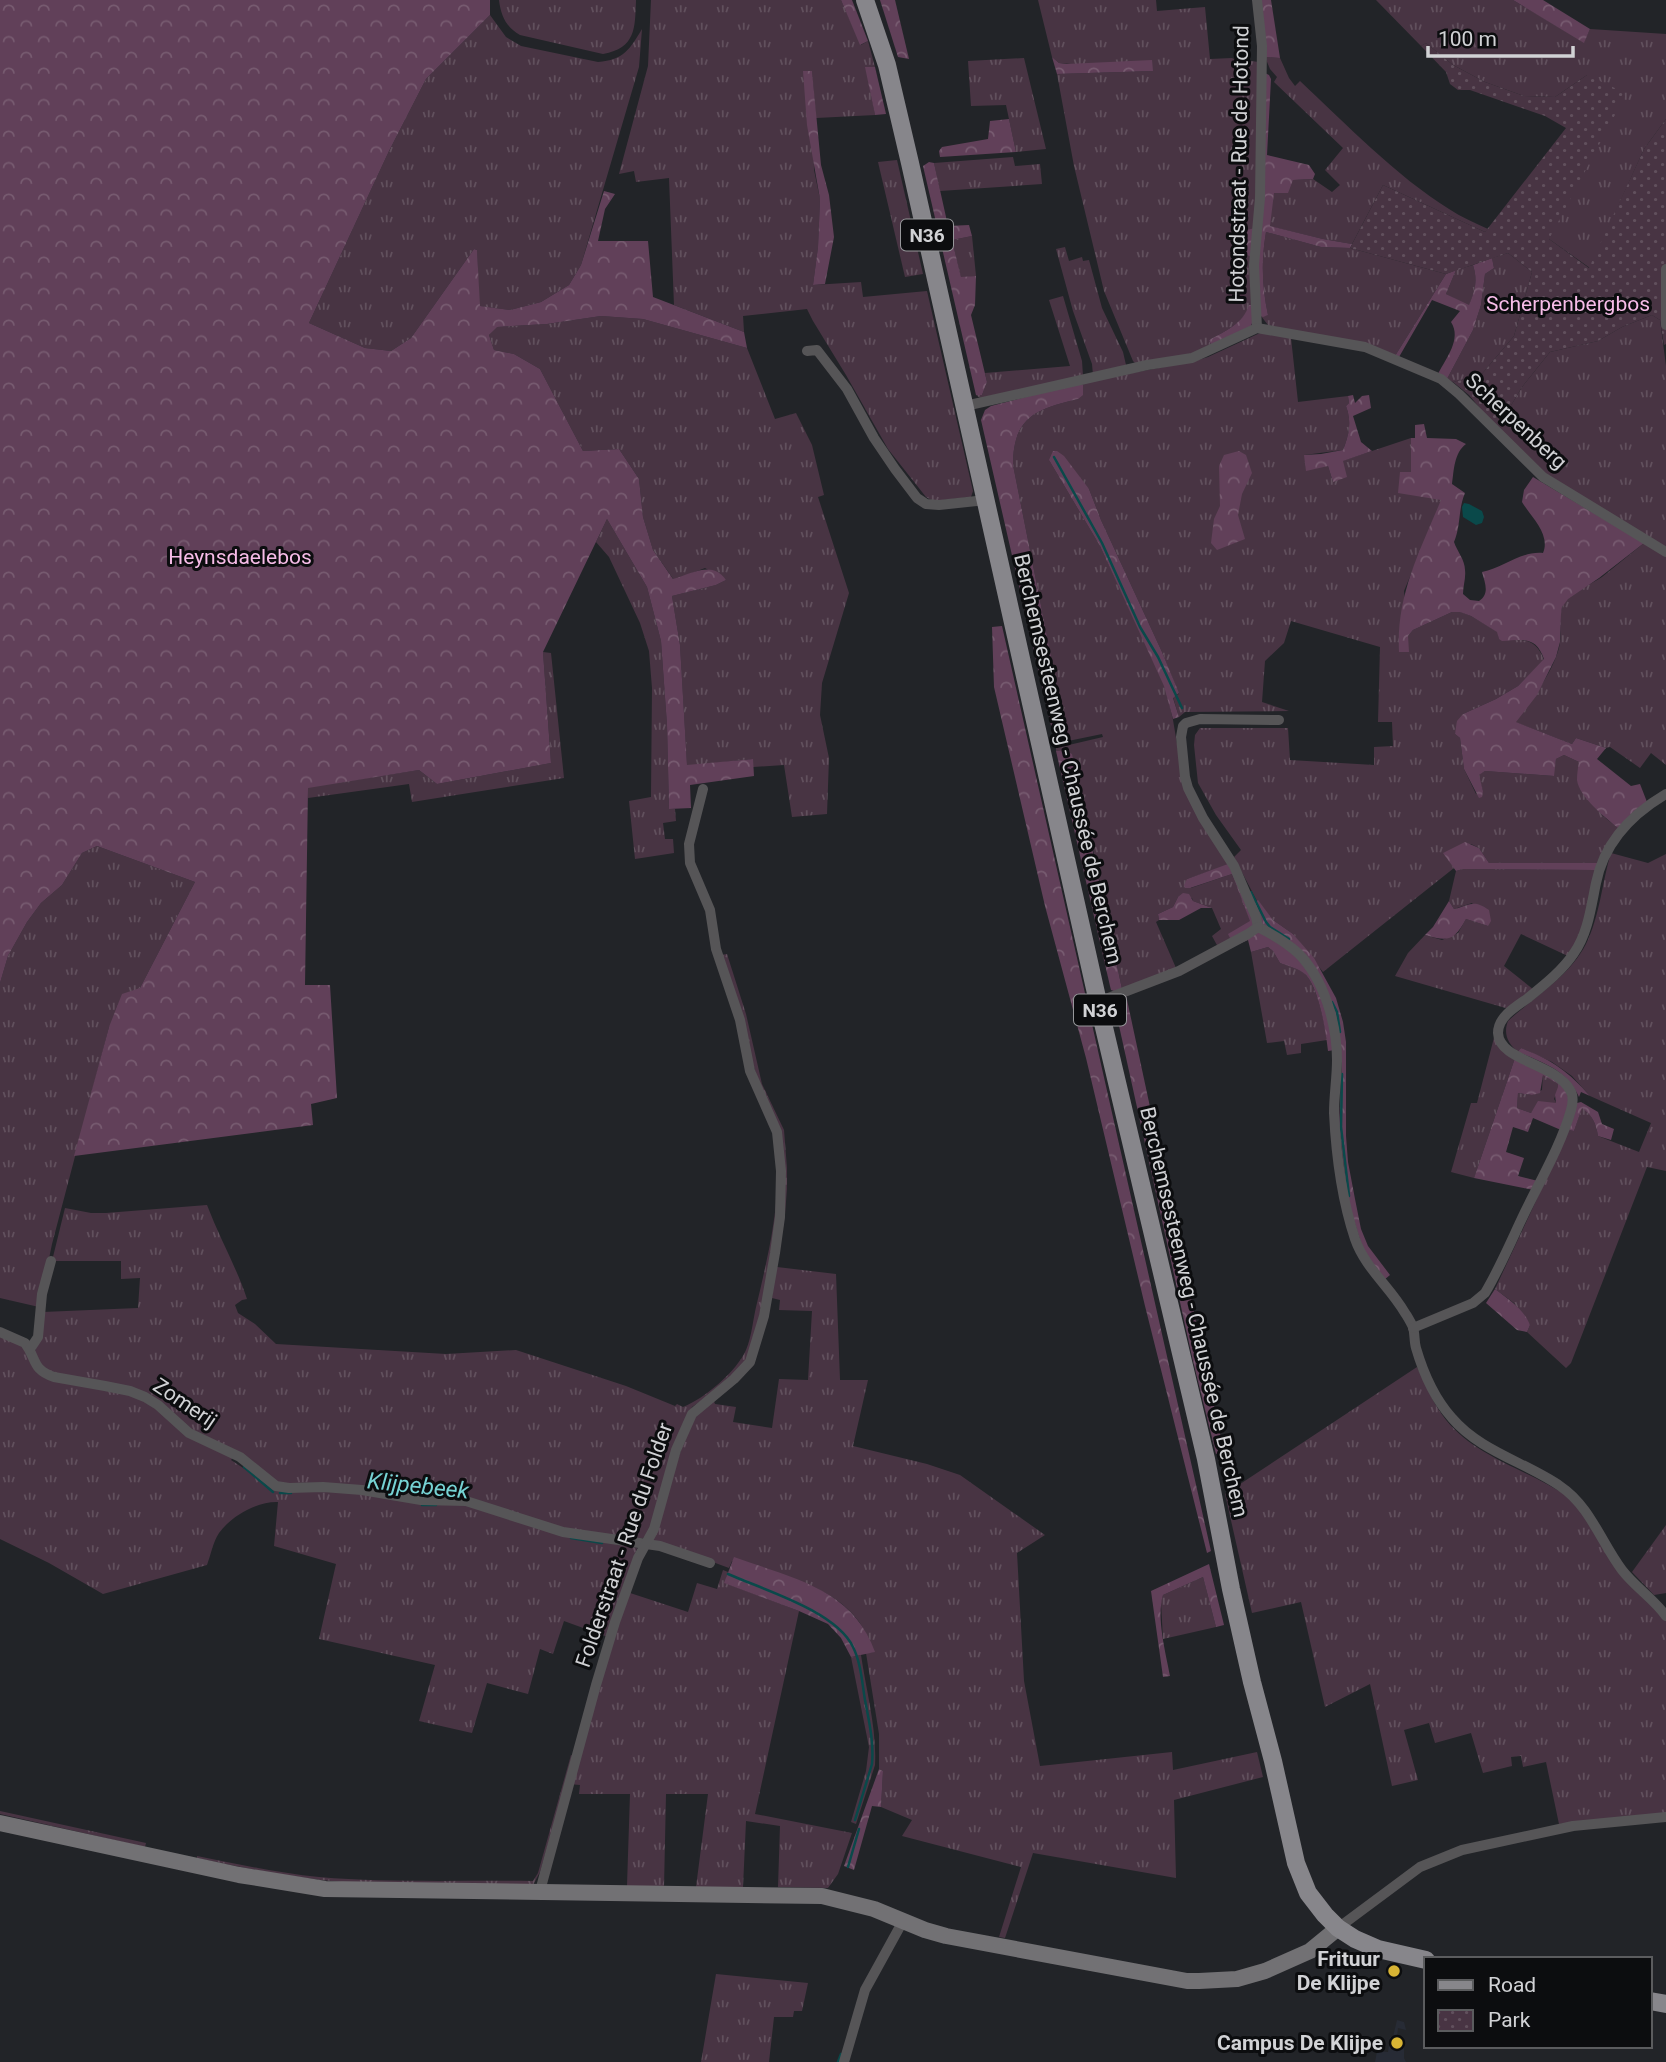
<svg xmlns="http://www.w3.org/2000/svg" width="1666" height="2062" font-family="Roboto,sans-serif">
<defs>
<pattern id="grass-tufts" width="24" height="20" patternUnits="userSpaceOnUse" patternTransform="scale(1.75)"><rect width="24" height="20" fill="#483443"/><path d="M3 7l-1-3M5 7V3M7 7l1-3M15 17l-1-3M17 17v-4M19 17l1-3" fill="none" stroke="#61505d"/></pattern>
<pattern id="forest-crowns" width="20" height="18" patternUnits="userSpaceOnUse" patternTransform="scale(1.75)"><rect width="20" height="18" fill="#614059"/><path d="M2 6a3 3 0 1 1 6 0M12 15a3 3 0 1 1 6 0" fill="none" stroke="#775b70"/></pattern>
<pattern id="park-dots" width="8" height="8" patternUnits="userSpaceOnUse" patternTransform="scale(1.75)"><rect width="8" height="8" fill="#483443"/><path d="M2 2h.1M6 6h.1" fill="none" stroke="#61505d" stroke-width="1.8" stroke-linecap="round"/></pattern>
</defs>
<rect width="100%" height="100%" fill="#222428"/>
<path fill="#272b35" d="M1397 2020 1404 2022 1406 2030 1398 2028 1397 2038 1404 2039V2058L1406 2062H1375L1377 2051 1388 2052 1390 2037H1393Z"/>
<g fill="url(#grass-tufts)">
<path d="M499 0H636C635 28 636 48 603 54L520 35C506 27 501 16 499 0Z"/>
<path d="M651 0H841L861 45 868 41 875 67H866L875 115 816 118 812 71 814 170 820 199 818 247 813 285 861 282 863 297 927 291 973 491 971 497 933 501 926 497 888 449 846 375 813 321 807 309 743 316 744 332 674 305 669 178 636 182 634 171 619 174 648 66Z"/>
<path d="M1038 0H1156L1157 11 1205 7 1210 59 1232 58 1234 59 1259 62 1255 228 1246 233V240L1243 248 1252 257 1255 305H1250C1243 324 1225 331 1209 340L1212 347 1199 353 1137 365 1133 361 1104 291 1074 166 1057 74 1153 71 1059 63 1052 57Z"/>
<path d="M1376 0H1513L1584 42 1590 29 1666 34V119L1644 149 1590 268 1549 239 1587 75 1555 97 1524 96 1485 82 1453 65 1426 43 1421 46Z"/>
<path d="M490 15 506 37 521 46 598 62C624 60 630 49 642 29L639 67 581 265 569 285 541 302 510 310 479 306 477 250 474 249 411 338 391 351 365 348 309 323 389 151 426 79Z"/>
<path d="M1265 57 1280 58 1289 78 1295 86 1300 81C1346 124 1396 176 1449 209 1461 217 1475 223 1488 229L1485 232 1383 185 1352 244 1323 239 1269 226 1273 192 1290 185 1293 180 1313 179 1332 192 1340 185 1325 170 1343 148 1274 82 1277 77 1270 69Z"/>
<path d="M1024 58 1046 149 1016 152 1006 105 971 106 968 61Z"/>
<path d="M1013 157 1015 166 1040 164 1042 184 940 191 934 163Z"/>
<path d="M897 160 923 274 905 277 878 162Z"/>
<path d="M1266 232 1321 247 1350 248 1446 274 1395 356 1268 325 1261 316 1268 315C1262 287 1261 260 1266 232Z"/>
<path d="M972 236 976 276 961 278 952 240Z"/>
<path d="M1065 247 1069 261 1082 257 1083 261 1089 260 1102 308 1123 352 1126 365 1093 375 1092 364 1073 311 1056 249Z"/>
<path d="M1508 253 1532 272 1514 336 1481 375 1453 382 1447 379 1473 330 1481 305 1485 274 1494 268 1492 258Z"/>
<path d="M1473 265C1478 281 1475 290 1469 306L1446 294 1456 270Z"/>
<path d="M1063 296 1082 361 1083 376 980 398 976 395H982L987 382 985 373 1070 366 1049 300Z"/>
<path d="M1652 315 1660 320 1666 366V549L1537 468 1497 429 1522 387 1550 352 1598 341 1622 327Z"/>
<path d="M601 316 643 319 747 348 775 419 796 413 812 445 824 495 818 497 849 593 822 683 820 715 829 758 827 814 792 817 784 765 753 767 752 759 687 766 680 645 672 596 716 585 726 580 705 568 674 580 653 550 643 517 639 479 619 449 583 451 540 369 514 354 494 350 489 335 496 327 547 324Z"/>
<path d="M1260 333 1291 338 1298 402 1348 396 1349 403 1346 406C1352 422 1349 435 1343 450L1304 455 1328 466 1333 482 1342 461 1411 438V472L1442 499 1404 591 1408 636 1413 630 1452 612H1461L1471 616 1498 632 1499 639C1521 640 1535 636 1544 660L1518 686 1496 699 1463 714 1455 734 1460 738 1464 769 1476 794 1483 791 1478 775 1485 771 1553 776 1556 759 1564 755 1579 762 1580 788 1603 816 1619 829 1599 863H1489L1479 848 1471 844 1444 853 1454 868 1323 972 1293 934 1273 920 1257 901 1234 857 1241 850 1216 815 1198 783 1194 745 1195 735 1200 728H1288L1290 760 1374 765V747L1393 746 1392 722H1378L1380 647 1291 621 1284 643 1265 661 1262 702 1289 711 1185 712 1179 717 1173 697 1179 694 1162 652 1101 520 1089 489 1049 460 1100 546 1165 686 1173 720 1183 780 1228 865 1187 879 1191 888 1232 874 1251 922 1229 934 1231 940 1218 947 1212 936 1221 929 1212 908 1193 901 1192 898 1178 897 1173 907 1158 914 1159 920 1156 922 1176 968 1122 989 1089 830 1063 750 1056 751V748L1103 737 1102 734 1068 741 1013 465C1013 417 1036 409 1078 399L1080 383 1195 361 1208 357Z"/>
<path d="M607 519 647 587 661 641 667 725 669 809H675L676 821 663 823 665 839H673L674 853 635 859 629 801 651 797 652 688 649 651 640 623 609 557 596 542Z"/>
<path d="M1644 543 1666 556V765L1651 753 1640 768 1610 747 1606 748 1576 738 1572 744 1515 722C1531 702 1556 668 1560 643 1562 631 1558 616 1563 605 1570 592 1590 585 1602 577 1616 566 1630 554 1644 543Z"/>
<path d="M543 652 551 653 564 778 412 802 409 784 308 798V787L419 770 437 784 551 763Z"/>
<path d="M97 846 195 882 140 988 109 1027 52 1244 39 1307 0 1298V983L8 956 27 922 41 903 62 885 82 853Z"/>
<path d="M1611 853 1648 863 1666 854V1171L1647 1167 1571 1363 1566 1368 1527 1332 1530 1325 1514 1303 1495 1289 1569 1130 1574 1131 1582 1107C1592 1115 1596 1123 1598 1136L1639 1152 1651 1123 1590 1096 1572 1076 1552 1062 1521 1048 1518 1052C1508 1044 1503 1034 1508 1021 1535 996 1569 977 1586 944 1600 916 1602 882 1611 853Z"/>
<path d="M1463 869 1596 870 1581 936 1570 957 1521 934 1504 966 1534 990 1509 1009 1395 976 1408 953 1425 935 1442 940 1458 933 1466 919 1488 926 1472 903 1454 909 1449 901 1456 871Z"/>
<path d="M1268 947 1273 951 1280 963C1288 966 1301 969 1306 975 1317 986 1325 1025 1327 1040L1301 1044V1053L1287 1055 1284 1041 1267 1043 1251 952Z"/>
<path d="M727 954 746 1014 762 1084 784 1130 787 1168V1189L785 1214 777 1267 836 1274 840 1380H868L853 1446 927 1464 960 1475 1045 1535 1017 1553 1024 1681 1040 1766 1172 1752 1173 1770 1257 1752 1263 1777 1174 1800 1176 1878 1033 1853 1005 1938 999 1937 1021 1867 902 1836 912 1820 881 1807 883 1771 879 1769V1734L866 1653 874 1652C854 1586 789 1579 732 1561L729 1568 653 1540 689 1424 713 1399 715 1404 736 1407 733 1422 772 1428 779 1379 808 1380 812 1311 779 1310 780 1300 772 1298 784 1169 721 955Z"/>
<path d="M1496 1030 1515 1058 1474 1178 1451 1172 1471 1103H1477Z"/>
<path d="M1543 1074 1558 1084 1559 1087 1554 1099 1557 1104 1534 1109 1531 1113 1517 1108 1518 1093 1532 1095 1542 1090Z"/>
<path d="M764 1113 767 1115 777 1140 780 1174 779 1203 775 1244 764 1303 754 1343 746 1362 734 1376 717 1390 692 1407 678 1441 652 1526 646 1537 640 1539 603 1536 566 1531 526 1519 471 1499 422 1498 349 1486H286L270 1479 247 1459 233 1449 189 1430 164 1407 144 1394 115 1386 51 1374C29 1361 33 1356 40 1336 42 1328 43 1320 43 1312L138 1308 140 1278 121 1279V1261H52L65 1208 91 1213H106L207 1205C219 1237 236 1266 247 1299L242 1300 235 1305 238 1313 255 1324 276 1344 446 1354 516 1350 626 1386 675 1406 677 1404 683 1407C704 1399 737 1371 746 1350 752 1336 753 1318 757 1303 769 1252 783 1196 775 1143 774 1133 768 1122 764 1113Z"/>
<path d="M0 1334 22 1344 35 1369 130 1393 234 1456 231 1460 266 1483 461 1502 637 1548 608 1637 564 1621 553 1654 540 1649 528 1694 487 1683 472 1733 419 1721 435 1665 319 1639 336 1564 274 1546 278 1502C258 1501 231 1516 219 1533 213 1542 211 1554 207 1565L103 1594 49 1563 0 1539Z"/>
<path d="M1417 1367C1426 1385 1433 1404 1446 1420 1478 1459 1530 1470 1570 1498L1666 1620V1813L1559 1824 1546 1762 1523 1767 1521 1756 1511 1757 1512 1766 1483 1773 1471 1733 1435 1743 1429 1723 1404 1730 1418 1780 1392 1786 1370 1684 1325 1707 1301 1602 1252 1613 1225 1494Z"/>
<path d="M1666 1525V1593L1654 1595 1632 1572Z"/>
<path d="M723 1570 728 1572 725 1583 799 1611 755 1814 852 1833 838 1874 828 1888 778 1887 780 1826 746 1821 743 1887H696L708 1794H666L664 1887 627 1886 630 1794H579L580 1785 569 1784 627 1592 688 1612 697 1583 717 1589Z"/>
<path d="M1203 1577 1216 1627 1163 1639 1161 1602 1163 1595Z"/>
<path d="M861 1655C866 1690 877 1729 875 1765L856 1824 851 1822 866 1771 869 1747 851 1657Z"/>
<path d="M571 1755 573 1756 540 1872 533 1885 341 1882C293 1878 244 1868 197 1858V1856C238 1864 278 1873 319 1877 389 1883 462 1880 533 1881L538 1873Z"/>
<path d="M0 1811 146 1843 145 1847 0 1814Z"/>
<path d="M716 1974 808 1983 802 2011H794L793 2017H774L769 2062H701Z"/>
</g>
<g fill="url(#forest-crowns)" fill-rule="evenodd">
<path d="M0 0H490V15L426 79 389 151 309 323 365 348 391 351 411 338 474 249 477 250 480 306 510 310 541 302 569 285 581 265 604 191 615 194 605 209 598 241H648L653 297 744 332 747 348 643 319 601 316 547 324 497 327 489 335 494 350 514 354 540 369 583 451 619 449 639 479 643 517 653 550 673 579C692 574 712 560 726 580L716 585 672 596 680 645 687 765 753 759 754 776 690 785 691 808 669 809 667 725 661 641 647 587 607 519 543 652 551 763 437 784 419 770 308 788 305 985H330L337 1098 311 1104 313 1125 74 1156 109 1027 122 994 140 988 195 882 97 846 82 853 62 885 41 903 27 922 8 956 0 983Z"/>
<path d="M841 0H852L868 41 860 45Z"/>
<path d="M880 0H895L909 59 898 57Z"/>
<path d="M1259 0H1271L1280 58 1265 57Z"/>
<path d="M1513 0H1543L1590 29 1584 43Z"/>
<path d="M1052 57 1059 63 1067 64 1152 60 1153 71 1057 74Z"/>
<path d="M865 67H875L886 114 875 115Z"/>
<path d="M803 71H812L821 165 829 195 834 237 825 284 813 285 818 247 820 199 807 125Z"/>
<path d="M1263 72 1269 75 1271 79 1267 155 1309 165 1315 174 1313 179 1293 180 1288 193H1274L1270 226 1323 239 1352 244 1350 248 1321 247 1266 232C1261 260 1262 287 1268 315L1263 317 1261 316 1252 257 1247 255 1243 248 1247 230 1255 228Z"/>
<path d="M1009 119 1016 152 940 157 939 151 942 147 988 139 990 121Z"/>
<path d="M929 162 934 163 948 226 969 225 972 236 952 240 961 277 976 276 975 305 971 315 987 382 982 395H976L923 166Z"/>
<path d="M1492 258 1494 268 1485 274 1481 305 1473 330 1447 379 1438 374C1446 358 1462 339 1451 322L1460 311 1432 300 1399 357 1395 356 1446 274 1456 270 1446 294 1469 305C1475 290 1478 281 1473 265Z"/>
<path d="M1249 305H1255L1254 317 1251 326 1212 347 1209 340C1225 331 1243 324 1249 305Z"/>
<path d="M1080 383 1083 385V395L1078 399C1036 409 1013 417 1013 465L1068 741 1055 743 981 420 985 410 991 406Z"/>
<path d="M1353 395 1355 403 1362 396 1369 395 1371 408 1353 416 1361 442 1372 451 1343 461 1347 477 1333 482 1328 466 1306 471 1304 455 1321 454 1343 450C1349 435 1352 422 1346 406L1349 403 1348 396Z"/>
<path d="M1424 424 1427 438 1456 439 1466 444C1454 453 1454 470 1452 484L1465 493C1458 509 1461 526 1454 542 1457 551 1465 560 1465 570 1466 578 1463 586 1463 594L1470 600 1479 601C1490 594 1485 583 1482 572 1504 568 1520 551 1543 553 1551 534 1531 517 1522 502L1524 490 1533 477 1644 543 1599 578 1568 599 1562 607 1561 614 1560 642 1556 657 1537 695 1516 722 1572 744 1576 738 1606 748 1597 759 1631 786 1640 784 1647 802 1619 829C1606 818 1579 797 1577 780 1577 774 1578 767 1579 762L1564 755 1556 759 1554 776 1485 771 1479 775 1483 791 1482 797 1479 798 1464 769 1460 738 1455 734 1457 721 1463 714 1496 699 1518 686 1544 659C1536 636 1523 640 1502 641L1499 639 1497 632 1471 616 1460 612H1452L1413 630 1408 636 1409 652H1399C1396 595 1420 551 1441 500L1398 493 1400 472H1411V438H1415V425Z"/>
<path d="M1053 451H1057L1064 456 1089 489 1101 520 1162 652 1179 693 1173 698 1179 717 1173 719 1164 686 1100 546 1049 460Z"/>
<path d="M1239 451 1246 455 1252 473 1242 494 1238 515 1245 539 1217 550 1211 543 1214 519 1220 506 1219 466 1224 455Z"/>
<path d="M1002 626 1211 1551 1207 1553 1145 1306 1086 1058 1045 906 994 687 992 627Z"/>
<path d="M1063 750 1072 754 1122 989 1114 991 1111 990 1110 986 1056 751Z"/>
<path d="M1465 842 1479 848 1489 863H1599L1596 870 1463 869 1456 871 1443 853Z"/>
<path d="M1228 864 1249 906 1258 900 1273 920 1293 934 1314 958 1336 998 1343 1022 1346 1042V1136L1348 1162 1355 1199 1361 1229 1368 1246 1390 1275 1384 1280 1365 1255 1348 1202 1339 1125 1342 1063 1335 1050 1328 1051C1326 1032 1319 989 1306 975 1300 969 1288 966 1280 963L1273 951 1268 947 1251 952 1248 940 1234 946 1228 934 1250 921 1232 874 1190 888H1185L1184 885 1187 879Z"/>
<path d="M1183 893 1189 894 1193 901 1212 908H1201L1179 920H1159L1158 914 1173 907 1178 897Z"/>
<path d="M1449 901 1454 909C1471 905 1473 899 1489 910L1491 921 1488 926 1466 919C1454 941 1448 942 1425 935L1433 927Z"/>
<path d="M1126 995 1224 1452 1216 1454 1193 1361 1114 1003 1116 999Z"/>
<path d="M1521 1048C1552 1060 1568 1071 1590 1096L1581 1092 1579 1097C1567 1070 1544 1063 1518 1052Z"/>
<path d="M1515 1058 1565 1085 1570 1105 1561 1130 1533 1118 1528 1132 1513 1127 1506 1152 1524 1158 1518 1176 1538 1181 1534 1190 1474 1178ZM1543 1075 1558 1084V1087L1555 1095 1556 1103 1538 1101 1531 1113 1517 1108 1518 1093 1532 1095 1540 1093Z"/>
<path d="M1581 1102 1598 1112 1602 1124 1614 1129 1611 1140 1598 1136C1596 1123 1592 1115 1582 1108L1574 1131 1569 1130 1577 1103Z"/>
<path d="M1495 1289C1508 1299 1524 1309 1530 1325L1527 1332 1517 1330 1486 1303Z"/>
<path d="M734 1557C791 1578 853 1588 875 1652L851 1657 841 1638 828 1624 799 1611 724 1583Z"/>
<path d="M1209 1564 1224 1625 1216 1627 1203 1577 1163 1595C1156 1618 1166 1653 1170 1676L1163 1677 1151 1591Z"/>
<path d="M879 1769 883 1771 881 1807 872 1806 854 1870 844 1866Z"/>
</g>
<path fill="url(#park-dots)" d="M1426 43 1453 65 1485 82 1524 96 1555 97 1587 75 1619 90 1625 96 1549 239 1589 268 1644 149 1666 119V344L1664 345 1660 320 1652 315 1622 327 1598 341 1550 352 1522 387 1497 429 1469 395 1453 382 1481 375 1514 336 1532 272 1508 253 1446 274 1350 248 1383 185 1485 232 1566 128 1545 116 1470 90H1458L1450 84 1446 72 1421 46Z"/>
<path fill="#0a494a" d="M1464 503 1469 504 1482 511 1484 517 1482 523 1476 525 1463 517 1462 507Z"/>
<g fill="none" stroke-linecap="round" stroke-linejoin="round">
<g stroke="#0a494a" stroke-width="2.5">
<path d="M1054 457 1102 543 1140 627 1158 657 1182 708"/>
<path d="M1251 892 1266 922 1270 927 1289 939"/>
<path d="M1332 1002 1337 1012 1340 1032"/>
<path d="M1342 1074 1341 1127 1349 1196"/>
<path d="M244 1467 273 1492"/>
<path d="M280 1493H291"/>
<path d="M422 1505H436"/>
<path d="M571 1538 602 1543"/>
<path d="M728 1574C764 1590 836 1611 853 1647 861 1663 862 1682 865 1700 869 1721 874 1742 872 1764L855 1820"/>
<path d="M848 1867 859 1829"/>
<path d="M838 2062 841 2054"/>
</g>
<g stroke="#565557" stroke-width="10">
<path d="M1257 0 1262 46 1260 198 1254 265 1257 328"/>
<path d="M1666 269V325"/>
<path d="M807 351 817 350 847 389 874 438 895 469 917 498 926 504 939 505 986 500"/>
<path d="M965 406 1147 365 1192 358 1257 328 1365 347 1441 379 1459 394 1543 477 1666 552"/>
<path d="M1258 927C1272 934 1286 942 1298 953 1324 979 1337 1024 1337 1060 1337 1078 1334 1095 1334 1113 1336 1154 1342 1200 1355 1239 1365 1268 1390 1287 1405 1313 1408 1317 1411 1323 1413 1327 1415 1334 1414 1341 1416 1348 1423 1372 1435 1399 1452 1418 1480 1451 1525 1462 1560 1486 1590 1506 1601 1542 1622 1570 1635 1587 1654 1599 1666 1616"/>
<path d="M1258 927 1256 917 1234 866 1203 818 1188 788 1185 777 1181 737 1183 726 1186 723 1200 719 1279 720"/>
<path d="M1098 1002 1179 971 1248 934 1258 927"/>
<path d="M1413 1328 1473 1303 1485 1293C1500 1268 1512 1239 1525 1212 1541 1179 1561 1145 1571 1110 1573 1103 1574 1096 1570 1090 1555 1063 1499 1061 1498 1033 1498 1026 1502 1019 1507 1014 1513 1008 1521 1003 1528 998 1544 985 1562 971 1574 953 1588 933 1591 907 1596 883 1604 843 1632 814 1666 794"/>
<path d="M0 1332 25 1343C37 1359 32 1370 54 1377L105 1386 130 1391 145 1397 158 1405 189 1433 240 1457 276 1486 289 1488 323 1487 362 1490 421 1500 466 1501 563 1532 660 1546 710 1563"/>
<path d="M30 1349 38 1337 42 1294 51 1261"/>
<path d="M540 1891 596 1685 615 1622 638 1558 654 1529 676 1450 692 1414 734 1379 750 1362 764 1316 775 1253 780 1217 781 1171 777 1132 750 1071 740 1020 716 949 710 910 690 863 689 844 703 789"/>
<path d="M1338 1928 1420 1867 1462 1850 1573 1826 1666 1817"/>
<path d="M844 2062 865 1990 903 1921"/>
</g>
<path stroke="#727174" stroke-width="16" d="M0 1823 239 1875 325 1889 822 1896 874 1909 925 1930 946 1936 1187 1981H1199L1237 1979 1265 1971 1310 1951 1338 1928"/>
<g stroke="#87868b" stroke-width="18">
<path d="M865 0 887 65 910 163 1098 1002 1206 1459 1231 1589 1252 1682 1273 1761 1296 1863 1308 1893 1325 1915 1338 1928 1355 1939 1378 1949 1426 1960"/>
<path d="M1650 2001 1666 2004"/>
</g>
</g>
<g fill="#d8b434" stroke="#0c0d0f" stroke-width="2.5">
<circle cx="1394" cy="1971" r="7"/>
<circle cx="1397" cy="2043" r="7"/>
</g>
<g text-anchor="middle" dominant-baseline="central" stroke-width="6" stroke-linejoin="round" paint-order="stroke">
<g fill="#0c0d0f" stroke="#96979a" stroke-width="2">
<rect x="901" y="219.5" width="52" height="31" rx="5"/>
<rect x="1074" y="994.5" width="52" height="31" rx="5"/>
</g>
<g font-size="19" font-weight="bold" fill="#d1d2d5">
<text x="927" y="235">N36</text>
<text x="1100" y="1010">N36</text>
</g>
<g font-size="21" fill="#d1d2d5" stroke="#0c0d0f">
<text transform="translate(1239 164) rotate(-89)">Hotondstraat - Rue de Hotond</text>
<text transform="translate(1516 421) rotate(43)">Scherpenberg</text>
<text transform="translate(1068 759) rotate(77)">Berchemsesteenweg - Chaussée de Berchem</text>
<text transform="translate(1194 1312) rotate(77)">Berchemsesteenweg - Chaussée de Berchem</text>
<text transform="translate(185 1403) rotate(34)">Zomerij</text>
<text transform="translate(624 1545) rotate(-71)">Folderstraat - Rue du Folder</text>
</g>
<g font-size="21" fill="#f7bce8" stroke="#0c0d0f">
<text x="1568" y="304">Scherpenbergbos</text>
<text x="240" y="557">Heynsdaelebos</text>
</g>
<g font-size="21" font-weight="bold" fill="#d1d2d5" stroke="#0c0d0f" text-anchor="end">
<text x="1380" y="1959">Frituur<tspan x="1380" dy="24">De Klijpe</tspan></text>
<text x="1383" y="2043">Campus De Klijpe</text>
</g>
<g font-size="23" font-style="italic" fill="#76d3d4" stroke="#0c0d0f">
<text transform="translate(418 1486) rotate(6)">Klijpebeek</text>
</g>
</g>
<rect x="1424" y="1957" width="228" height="91" fill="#0c0d0f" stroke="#5b5c5e" stroke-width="2"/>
<rect x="1438" y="1980" width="35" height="10" fill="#87868b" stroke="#5b5c5e" stroke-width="2"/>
<text x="1488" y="1992" font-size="21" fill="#d1d2d5">Road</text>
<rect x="1438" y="2010" width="35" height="21" fill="url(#park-dots)" stroke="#5b5c5e" stroke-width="2"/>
<text x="1488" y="2027" font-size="21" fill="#d1d2d5">Park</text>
<path d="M1428 46v10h145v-10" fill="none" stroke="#d1d2d5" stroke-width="3.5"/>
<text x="1438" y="46" font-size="21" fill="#d1d2d5" stroke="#0c0d0f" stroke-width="5" paint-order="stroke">100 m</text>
</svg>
